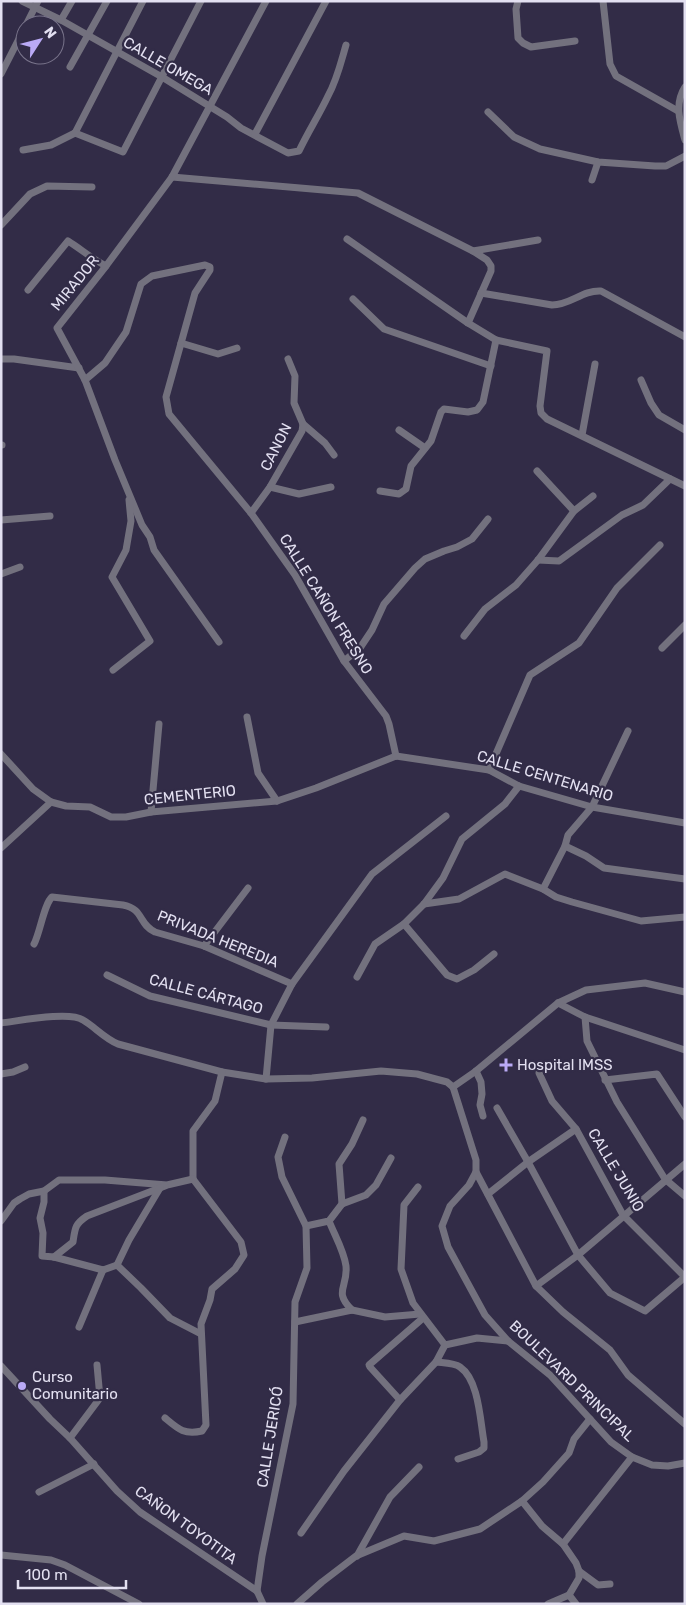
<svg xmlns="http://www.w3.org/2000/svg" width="686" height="1605" font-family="Rubik,sans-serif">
<rect width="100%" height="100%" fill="#322c47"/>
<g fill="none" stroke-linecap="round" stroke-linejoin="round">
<g stroke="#73717e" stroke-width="7">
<path d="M22 1 61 20 162 77 227 117 241 128 288 153 299 151C308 132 319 115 328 96 337 80 341 62 346 45"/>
<path d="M518 1 516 9 518 38 523 43 531 47 575 41"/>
<path d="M603 1 610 64 616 76 678 111"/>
<path d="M61 20 72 1"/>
<path d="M26 25 38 1"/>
<path d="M70 67 107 1"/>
<path d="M1 74 25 27"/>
<path d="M685 87C674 104 680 122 685 140"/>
<path d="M488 112 514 137 540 149 598 162 655 166H666L685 156"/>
<path d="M75 133 123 152 201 1"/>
<path d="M75 133 143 1"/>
<path d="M255 134 326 1"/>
<path d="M23 150 51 145 75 133"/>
<path d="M172 177 358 193 473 251 487 260 491 266V271L468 323"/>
<path d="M592 180 598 162"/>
<path d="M1 225 30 194 47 186 92 187"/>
<path d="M347 239 468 323 496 340 547 351 540 406 541 413 547 419 685 486"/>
<path d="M473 251 538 240"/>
<path d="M28 290 68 241C81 249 92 259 106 266"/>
<path d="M481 293 552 305C571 305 582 290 601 291L685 337"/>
<path d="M353 299 384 329 491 366"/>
<path d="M181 343 218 354 237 348"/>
<path d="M1 359H14L79 368"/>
<path d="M85 380 105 363 126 332 141 284 152 276 205 265 210 267V270L195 293 166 397 169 414 251 513 295 575 344 661 386 716 389 724 396 756"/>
<path d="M641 380 651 403 659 415 685 430"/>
<path d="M303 424 325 443 334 455"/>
<path d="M399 430 425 448"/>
<path d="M582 435 595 364"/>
<path d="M1 445H2"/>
<path d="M537 471 574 511"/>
<path d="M270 487 299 494 331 487"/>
<path d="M380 491 399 494 406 489 411 466 431 441 441 412 444 409 468 412 477 410 483 402 496 340"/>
<path d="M251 513 270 487 302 431 303 424 294 403 295 376 288 359"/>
<path d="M1 520 50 516"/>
<path d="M538 560 559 561 622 515 643 505 670 479"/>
<path d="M1 574 20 567"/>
<path d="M464 636 485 609 516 585 538 560 574 511 593 496"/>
<path d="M219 642 154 550 150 537 142 525 115 460 85 380 57 328 106 266 172 177 266 1"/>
<path d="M662 648 685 625"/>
<path d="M344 661 360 648 372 630 384 604 415 568 425 559 444 551 457 547 472 539 488 519"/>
<path d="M113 670 150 641 112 577 126 550 131 521 129 500"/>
<path d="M247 717 258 773 277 801"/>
<path d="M1 754 33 789 51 802 66 806 90 807 111 817H126L151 812 277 801 316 788 396 756"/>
<path d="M396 756 489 770 519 786 592 807 685 823"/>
<path d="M489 770 530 675 579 643 617 588 660 545"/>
<path d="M151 812 159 724"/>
<path d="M565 846 586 856 604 868 685 879"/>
<path d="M1 848 51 802"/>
<path d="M543 889 565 846 568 835 592 807 628 731"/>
<path d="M424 904 459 899 505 874 543 889 556 897 572 902 641 921 685 917"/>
<path d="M404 924 447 975 457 979 474 970 494 954"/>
<path d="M34 944C40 933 44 904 52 897L123 905C144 909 138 924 155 932L204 946 292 984"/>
<path d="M204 946 248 888"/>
<path d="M107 975 150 996 271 1025 326 1027"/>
<path d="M357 977 375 944 404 924 424 904 443 878 462 839 505 804 519 786"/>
<path d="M558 1003 585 1017 685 1050"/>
<path d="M585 1017 587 1041 617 1102 665 1179 685 1196"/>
<path d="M1 1023C19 1021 69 1011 83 1020 95 1027 104 1038 118 1044L222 1072 266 1079 312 1078 381 1071 417 1074 447 1082 453 1087"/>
<path d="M540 1066 539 1073 552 1101 576 1129 623 1215 685 1277"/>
<path d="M476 1071 481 1082 482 1094 480 1105 483 1116"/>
<path d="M1 1074 13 1072 25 1067"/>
<path d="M266 1079 271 1025 292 984 372 874 446 816"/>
<path d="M605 1080 657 1074 685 1117"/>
<path d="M453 1087 476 1160V1172L469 1185 450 1206 442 1226 448 1247 485 1315 508 1341 550 1375 611 1442 632 1457 652 1465 668 1466 685 1463"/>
<path d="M453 1087 476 1071 558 1003 586 990 645 983 685 992"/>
<path d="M497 1108 528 1162 578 1255 610 1293 645 1311 685 1277"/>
<path d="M476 1172 536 1286 563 1312 610 1350 628 1375 685 1424"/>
<path d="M193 1179V1131L215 1101 222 1072"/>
<path d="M418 1187 404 1205 401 1269 413 1303 445 1345"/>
<path d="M44 1191V1202L40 1218 43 1233 42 1256 54 1257 103 1270 117 1265 141 1288 170 1318 201 1334"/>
<path d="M488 1194 528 1162 576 1129"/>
<path d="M342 1204 339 1164 352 1144 363 1120"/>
<path d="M1 1221 14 1203 20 1199 29 1194 44 1191 59 1180H105L167 1185 193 1179"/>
<path d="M329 1221C335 1236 344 1251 346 1266 348 1288 333 1291 352 1310"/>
<path d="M306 1226 329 1221 342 1204 366 1195 376 1185 391 1158"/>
<path d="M54 1257 73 1242C75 1228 75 1224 87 1216L165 1186"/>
<path d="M117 1265 129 1240 160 1188"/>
<path d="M536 1286 578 1255 685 1164"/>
<path d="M295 1322 352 1310 385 1317 420 1314"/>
<path d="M79 1327 103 1270"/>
<path d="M436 1362C443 1363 454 1363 460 1367 479 1380 480 1420 484 1442V1448L479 1452 458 1459"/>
<path d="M1 1366 50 1419 70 1438 117 1491 140 1512 257 1591"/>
<path d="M400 1400 370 1367 369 1365 423 1318"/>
<path d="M165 1418C178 1429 184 1435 202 1431L206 1425 201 1324 210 1300 212 1289 235 1269 244 1255 241 1242 193 1179"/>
<path d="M70 1438 100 1398 97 1365"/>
<path d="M39 1492 94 1464"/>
<path d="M522 1501 542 1526 563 1544 576 1563 579 1571V1578L569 1595 548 1604"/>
<path d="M301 1533 344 1471 400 1400 436 1362 445 1345 477 1338 508 1341"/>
<path d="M563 1544 632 1457"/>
<path d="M1 1555 51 1560 65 1565 139 1604"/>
<path d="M357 1556 390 1497 419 1467"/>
<path d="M579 1571 598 1585 610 1584"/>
<path d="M569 1595 576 1604"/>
<path d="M263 1604 257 1591 262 1556 293 1404 295 1302 307 1268 306 1226 282 1177 278 1157 285 1137"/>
<path d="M297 1604 322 1582 356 1556 404 1536 434 1541 480 1529 522 1501 543 1482 569 1453 574 1439 590 1419"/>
</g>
</g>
<g fill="#baaaf6" stroke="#322c47" stroke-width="2">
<path d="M503.5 1057.5h5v5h5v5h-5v5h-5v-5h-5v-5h5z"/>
<circle cx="22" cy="1386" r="5"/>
</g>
<g text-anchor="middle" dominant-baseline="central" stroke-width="4.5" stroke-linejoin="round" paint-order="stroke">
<g font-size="15" fill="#e3e0f1" stroke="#322c47">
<text transform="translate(168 66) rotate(30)">CALLE OMEGA</text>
<text transform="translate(75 283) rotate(-51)">MIRADOR</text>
<text transform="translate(276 447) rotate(-63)">CANON</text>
<text transform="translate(326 604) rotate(58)">CALLE CAÑON FRESNO</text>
<text transform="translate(545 776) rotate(17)">CALLE CENTENARIO</text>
<text transform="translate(190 795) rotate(-6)">CEMENTERIO</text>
<text transform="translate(218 939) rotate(22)">PRIVADA HEREDIA</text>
<text transform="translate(206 994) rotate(15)">CALLE CÁRTAGO</text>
<text transform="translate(616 1170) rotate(59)">CALLE JUNIO</text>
<text transform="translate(572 1381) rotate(44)">BOULEVARD PRINCIPAL</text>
<text transform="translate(270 1437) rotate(-81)">CALLE JERICÓ</text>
<text transform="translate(186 1525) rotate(36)">CAÑON TOYOTITA</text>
</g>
<g font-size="15" fill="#e3e0f1" stroke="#322c47" text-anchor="start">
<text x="517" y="1065">Hospital IMSS</text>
<text x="32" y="1377">Curso<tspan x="32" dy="17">Comunitario</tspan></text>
</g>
</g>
<rect width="686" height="1605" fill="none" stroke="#e3e0f1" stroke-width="5"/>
<g transform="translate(40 40) rotate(54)"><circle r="24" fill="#322c47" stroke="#79748b"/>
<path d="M0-4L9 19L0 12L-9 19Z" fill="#baaaf6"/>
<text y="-8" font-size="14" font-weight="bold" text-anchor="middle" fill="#e3e0f1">N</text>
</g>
<path d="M18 1580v8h108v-8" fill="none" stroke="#e3e0f1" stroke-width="2.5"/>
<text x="25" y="1580" font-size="15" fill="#e3e0f1" stroke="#322c47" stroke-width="4" paint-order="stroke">100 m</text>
</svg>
